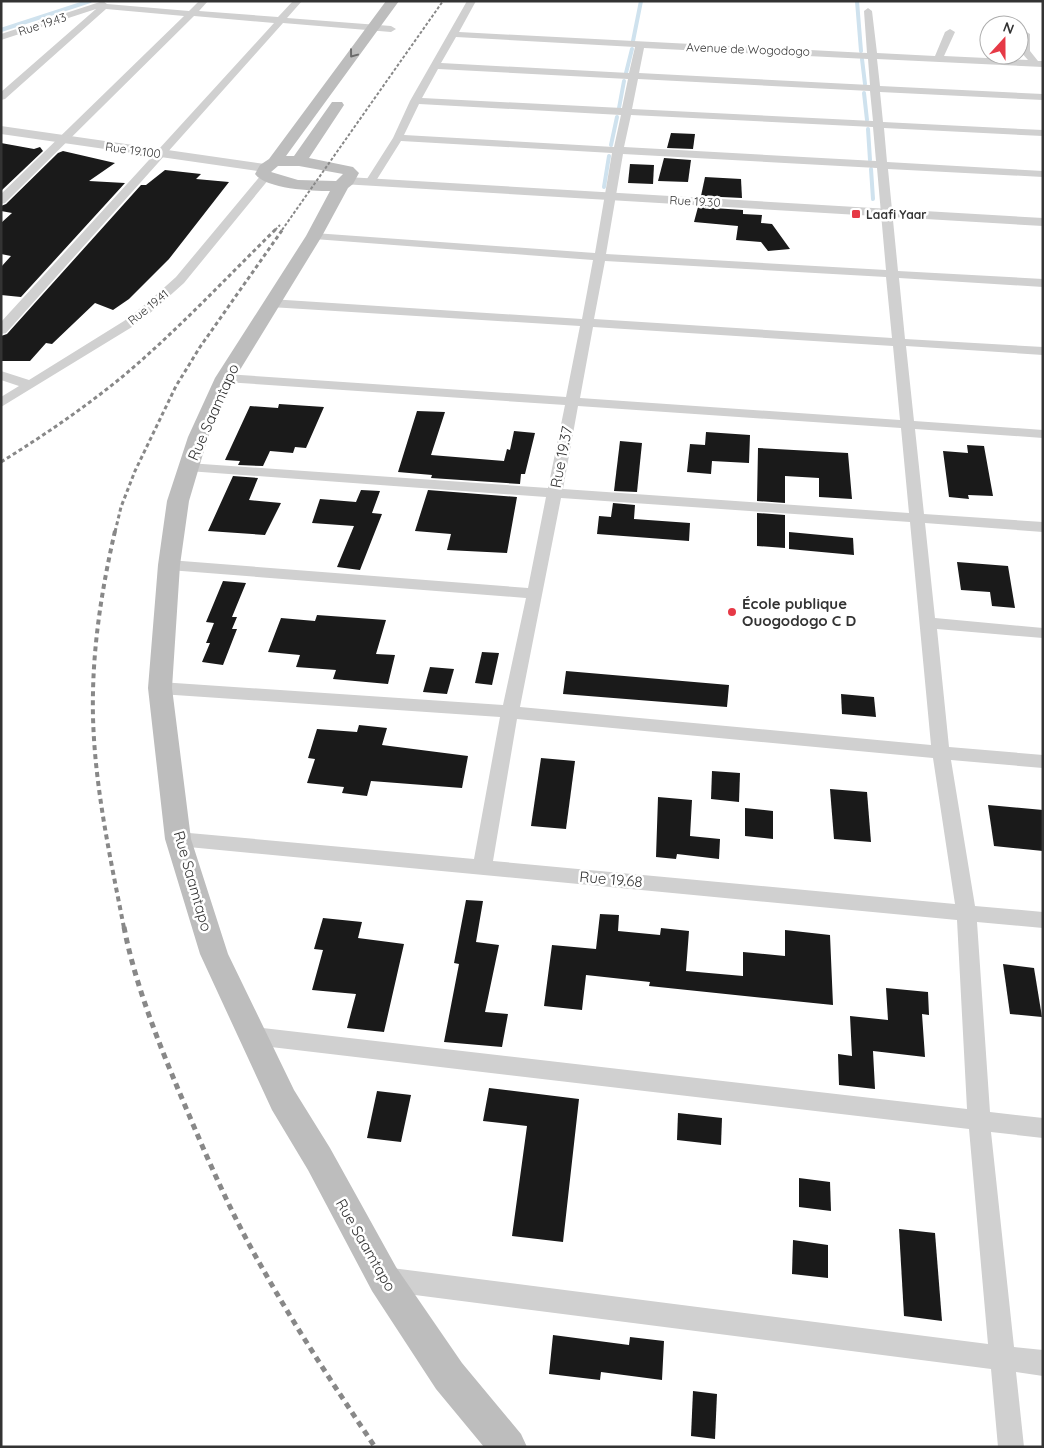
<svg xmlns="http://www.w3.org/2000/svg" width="1044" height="1448" font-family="Quicksand,sans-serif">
<rect width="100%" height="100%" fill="#fff"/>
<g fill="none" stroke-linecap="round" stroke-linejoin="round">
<g stroke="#cfe2ee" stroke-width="4">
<path d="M857 1 861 51"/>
<path d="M1 30 90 1"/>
<path d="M633 41 641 1"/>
<path d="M862 59 865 84"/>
<path d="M626 73 632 49"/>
<path d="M864 93 867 120"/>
<path d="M619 108 624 81"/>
<path d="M868 129 870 160"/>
<path d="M611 145 617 117"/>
<path d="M871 169 873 199"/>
<path d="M604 187 609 156"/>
</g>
</g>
<g fill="#1a1a1a">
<path d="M671 133 695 134 693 149 667 148Z"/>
<path d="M1 143 34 149 40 147 43 151 1 191Z"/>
<path d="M63 151 115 163 89 181 125 183 21 297 1 295V267L11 256 1 254V223L12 213 1 211V206L6 204 58 153Z"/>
<path d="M664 158 691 160 688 182 658 181Z"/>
<path d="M630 164 654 165 653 184 628 183Z"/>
<path d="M165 170 201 174 196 179 229 182 169 259 129 299 113 310 95 303 52 344 46 343 30 361H1V336L7 334 141 185H146Z"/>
<path d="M705 177 741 179 742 198 701 196Z"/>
<path d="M698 207 743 210V214L762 215 761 223 772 224 790 249 768 251 761 242 736 240 738 226 694 222Z"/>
<path d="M279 404 324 407 306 448 295 447 293 453 270 451 263 466 238 465 240 461 225 460 250 406 278 408Z"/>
<path d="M417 411 445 412 431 455 504 461 507 449 510 450 514 431 535 433 525 474H521L520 484 431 478 432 475 398 472Z"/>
<path d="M706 432 750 435 749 463 712 461 711 474 687 472 690 444 705 445Z"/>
<path d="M620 441 642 443 637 492 614 491Z"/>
<path d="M967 445 984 446 993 496 968 495 969 499 949 497 943 451 968 453Z"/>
<path d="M758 448 848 453 852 499 819 497V478L785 476V503L757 501Z"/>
<path d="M233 476 258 478 249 500 281 503 265 535 208 531Z"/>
<path d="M361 490 380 491 372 513 382 514 360 570 337 567 354 526 312 523 320 499 356 502Z"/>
<path d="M428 490 517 497 507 553 447 550 451 534 415 531Z"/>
<path d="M613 503 635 505 634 519 690 523 689 541 597 534 599 516 611 517Z"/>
<path d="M757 513 785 515V548L757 546Z"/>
<path d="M789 532 853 538 854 555 789 549Z"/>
<path d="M957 562 1008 566 1015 608 992 606 990 592 961 590Z"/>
<path d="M223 581 246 583 232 617H237L232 629H237L223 665 202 662 210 643H206L214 623 206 622Z"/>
<path d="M317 615 386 620 376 654 395 655 388 684 333 679 336 670 296 667 300 655 268 652 281 618 315 621Z"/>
<path d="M482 652 499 653 492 685 475 683Z"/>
<path d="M430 667 454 669 447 694 423 692Z"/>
<path d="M566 671 729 685 727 707 563 694Z"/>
<path d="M841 694 874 697 876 717 842 714Z"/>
<path d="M359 725 387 728 382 745 468 756 462 788 371 781 367 796 342 793 344 787 307 783 315 759 308 758 317 729 357 732Z"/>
<path d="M541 758 575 761 566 829 531 826Z"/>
<path d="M712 771 740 773 739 802 711 799Z"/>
<path d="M830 789 867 792 871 842 834 839Z"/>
<path d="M658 797 692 800 690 836 720 839 719 859 677 854 676 859 656 857Z"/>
<path d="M988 805 1043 810V851L994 846Z"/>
<path d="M745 808 773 811V839L745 836Z"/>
<path d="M466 900 483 901 476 942 499 945 485 1012 508 1014 502 1047 444 1042 459 964 454 963Z"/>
<path d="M600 914 619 915 618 931 660 935 661 928 689 931 686 971 743 976V952L785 956V930L830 935 833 1005 649 986 650 982 586 975 582 1010 544 1006 552 945 596 949Z"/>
<path d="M323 918 362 922 358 938 404 944 384 1032 347 1028 356 994 312 990 323 950 314 949Z"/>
<path d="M1003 964 1034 968 1042 1017 1010 1014Z"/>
<path d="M886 988 928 992 929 1015 922 1014 925 1057 873 1051 875 1089 839 1085 838 1054 852 1056 850 1016 888 1020Z"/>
<path d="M489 1088 579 1099 563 1242 512 1236 527 1126 483 1121Z"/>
<path d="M377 1091 411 1095 401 1142 367 1138Z"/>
<path d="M678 1113 722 1118 721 1145 677 1140Z"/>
<path d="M799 1178 830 1182 831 1211 799 1207Z"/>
<path d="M899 1229 935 1233 942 1321 904 1316Z"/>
<path d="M793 1240 828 1245V1278L792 1274Z"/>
<path d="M553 1335 629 1345 630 1337 664 1341 662 1380 601 1372 600 1380 549 1374Z"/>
<path d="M693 1391 717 1394 715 1439 691 1436Z"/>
</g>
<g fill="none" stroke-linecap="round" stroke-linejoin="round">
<g fill="#d0d0d0" fill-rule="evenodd">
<path d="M103 1 107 4 189 11 199 1H208L199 11 278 17 293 1H302L287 18 391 26 396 29 391 32 283 23 6 333 1 334V322L274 23 194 16 5 203 1 204V194L184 16 106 9 5 99 1 100V92L96 9 1 40V34Z"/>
<path d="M467 1H476L459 32 867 53 864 11 868 8 872 11 877 53 935 56 945 32 950 29 955 32 944 56 1028 60 1020 51V34L1025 31 1030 34V51L1038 61H1043V67L877 59 880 86 1043 94V100L880 92 883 122 1043 130V136L884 128 887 162 1043 171V177L888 169 898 271 1043 279V287L899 278 905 339 1043 347V355L906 346 914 421 1043 430V438L915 429 924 514 1043 522V532L925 523 935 618 1043 628V638L937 629 949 747 1043 755V768L951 760 975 906 1043 912V928L977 922 990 1112 1043 1118V1138L991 1132 1014 1347 1043 1350V1376L1016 1372 1024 1447H998L991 1369 384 1291 375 1287 372 1279 375 1271 384 1267 988 1344 969 1129 253 1045 245 1042 242 1036 245 1030 253 1027 967 1109 957 920 178 846 171 844 169 839 171 834 178 832 474 859 500 717 160 694 154 692 151 688 154 684 160 682 503 705 526 598 169 570 163 568 161 565 163 562 169 560 528 588 546 497 188 471 183 470 181 467 183 464 188 463 548 488 565 405 225 382 218 378 225 374 566 397 580 326 270 307 264 303 270 299 582 319 593 260 314 239 308 236 314 233 595 253 612 153 401 141 374 184 370 185 365 182 393 138 410 101ZM456 37 635 47 629 73 441 63ZM644 48 868 59 870 85 639 73ZM438 69 628 79 622 108 422 98ZM638 79 870 91 873 121 632 109ZM419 104 621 115 614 147 404 135ZM631 115 873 127 876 161 624 147ZM623 154 877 168 886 270 606 254ZM605 261 886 277 892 338 594 319ZM593 327 893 346 900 420 580 398ZM578 406 901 428 909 513 563 489ZM561 498 910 522 931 745 520 707ZM517 719 933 758 955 904 493 861Z"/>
<path d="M265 174 270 177 269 179 184 283 155 309 132 327 1 407V397L19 386 1 380V371L29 380 124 321 147 303 176 277 261 175Z"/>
</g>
<g fill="#d0d0d0" fill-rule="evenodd">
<path d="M1 126 265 164 272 168 265 172 1 134Z"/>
<path d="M347 177 1043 218V226L342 184 340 181 342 178Z"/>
</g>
<path fill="#bdbdbd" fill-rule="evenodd" d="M386 1H399L286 156H294L332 102H342L344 105 309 158 353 167 359 173 353 184 348 188 322 236 235 378 208 437 189 501 180 565 172 688 191 839 228 954 294 1090 330 1148 396 1267 462 1363 521 1434 527 1447H484L436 1389 372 1291 308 1170 272 1110 200 954 165 839 148 688 158 565 167 501 188 437 215 378 306 236 330 191C312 191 266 189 255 174L260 165 269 159ZM278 166H299L343 174 336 181 298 180 271 172Z"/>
<g stroke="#888" stroke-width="2" stroke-dasharray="3 2" stroke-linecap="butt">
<path d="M275 230 280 225"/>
<path d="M282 230 443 1"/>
</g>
<g stroke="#888" stroke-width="3" stroke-dasharray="4 3" stroke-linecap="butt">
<path d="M1 462C43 436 84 408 122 377 177 331 225 279 276 229"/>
<path d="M115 532 121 507 135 471 176 386 200 347 283 229"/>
</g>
<path stroke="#888" stroke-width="4" stroke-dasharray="5 4" stroke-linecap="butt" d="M115 531C103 583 94 638 93 692 91 771 109 851 124 928"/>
<path stroke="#888" stroke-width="5" stroke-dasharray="6 5" stroke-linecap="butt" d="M124 927C134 980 157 1039 178 1089 203 1148 228 1208 260 1264 295 1327 335 1387 375 1447"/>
</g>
<defs><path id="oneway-chevron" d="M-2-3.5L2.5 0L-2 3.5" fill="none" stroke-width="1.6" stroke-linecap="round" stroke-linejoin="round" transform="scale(1.25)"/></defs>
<use stroke="#6a6a6a" href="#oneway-chevron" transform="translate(353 54) rotate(127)"/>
<g fill="#e63946" stroke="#fff" stroke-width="2">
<rect x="851" y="209" width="10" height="10" rx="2.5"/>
<circle cx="732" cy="612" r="5"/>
</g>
<g text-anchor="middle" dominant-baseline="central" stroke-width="5" stroke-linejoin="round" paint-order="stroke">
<g font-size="12" fill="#333" stroke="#fff">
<text transform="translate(42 24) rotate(-18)">Rue 19.43</text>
<text transform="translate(748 49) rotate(2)">Avenue de Wogodogo</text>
<text transform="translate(133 150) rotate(8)">Rue 19.100</text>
<text transform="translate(695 201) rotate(3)">Rue 19.30</text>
<text transform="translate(148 307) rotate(-39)">Rue 19.41</text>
</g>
<g font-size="12" font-weight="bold" fill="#333" stroke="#fff" text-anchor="start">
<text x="866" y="214">Laafi Yaar</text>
</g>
<g font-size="15" fill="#333" stroke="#fff">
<text transform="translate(213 412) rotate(-66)">Rue Saamtapo</text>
<text transform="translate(561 457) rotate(-79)">Rue 19.37</text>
<text transform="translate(611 879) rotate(5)">Rue 19.68</text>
<text transform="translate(193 881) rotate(74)">Rue Saamtapo</text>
<text transform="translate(366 1245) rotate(60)">Rue Saamtapo</text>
</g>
<g font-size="15" font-weight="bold" fill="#333" stroke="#fff" text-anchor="start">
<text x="742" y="603">École publique<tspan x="742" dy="17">Ouogodogo C D</tspan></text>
</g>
</g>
<rect width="1044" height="1448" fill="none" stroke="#333333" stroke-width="5"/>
<g transform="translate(1004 40) rotate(21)"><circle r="24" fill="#ffffff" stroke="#adadad"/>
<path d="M0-4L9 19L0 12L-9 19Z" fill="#e63946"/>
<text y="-8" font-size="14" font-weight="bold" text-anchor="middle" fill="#333333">N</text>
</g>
</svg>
